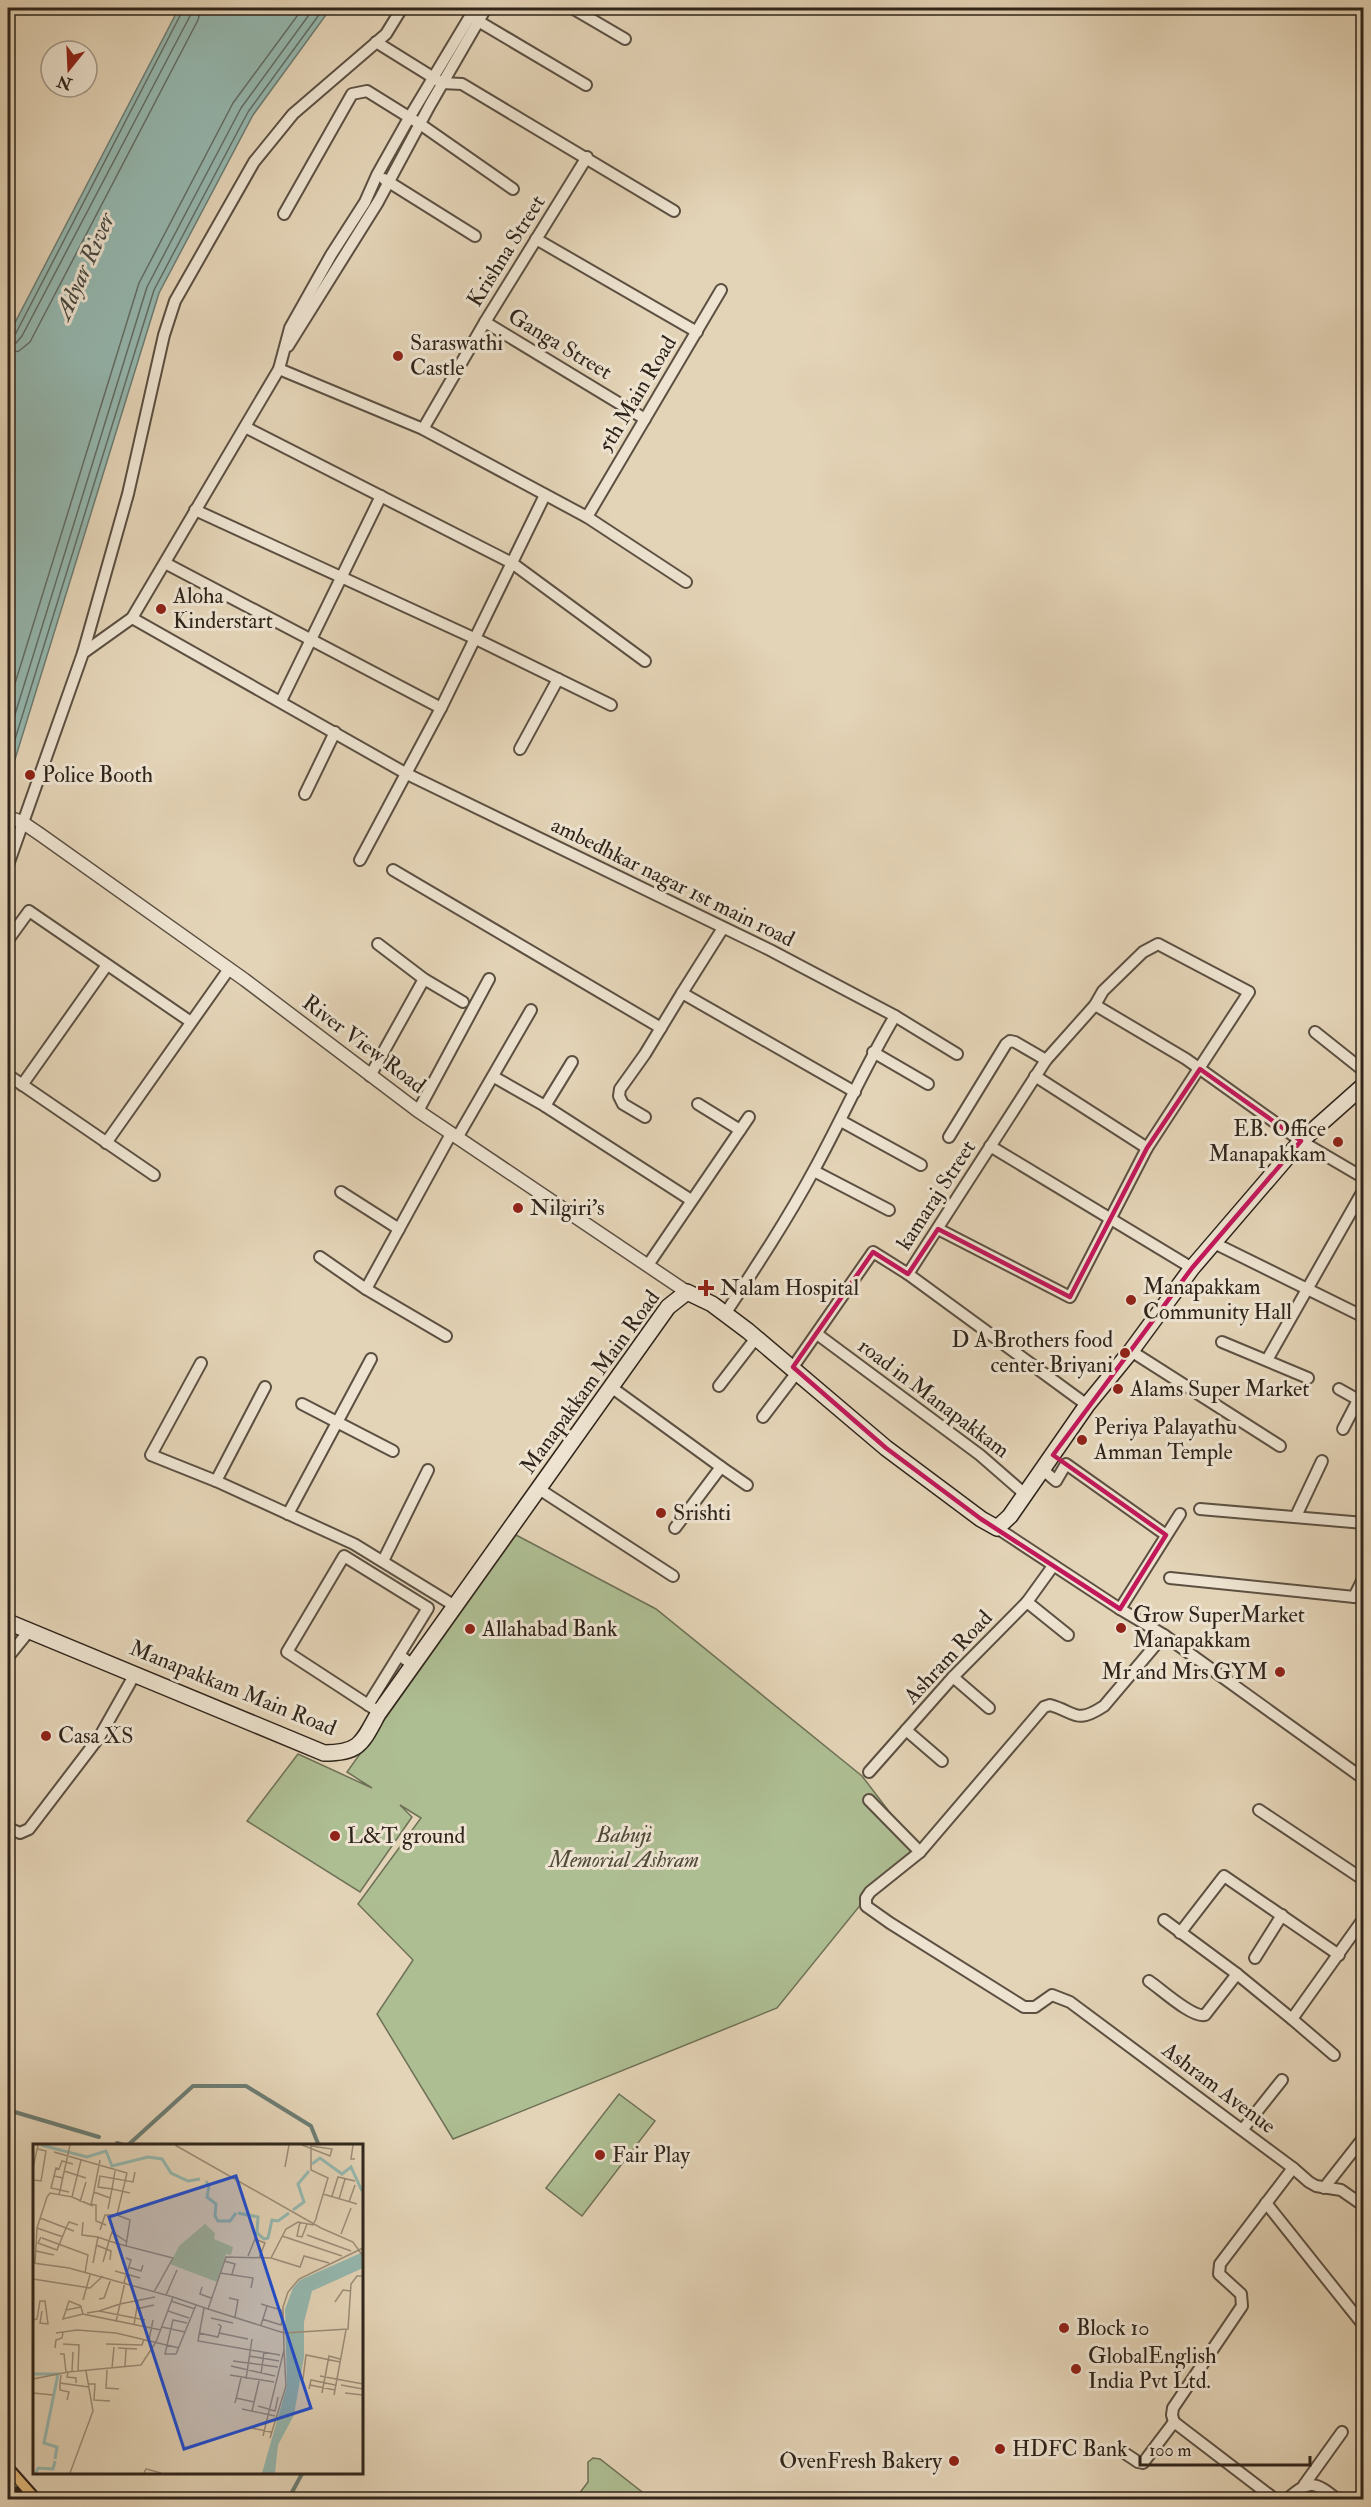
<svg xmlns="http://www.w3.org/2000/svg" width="1371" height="2507" font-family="'IM FELL Double Pica',serif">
<rect width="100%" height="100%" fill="#e4d4b7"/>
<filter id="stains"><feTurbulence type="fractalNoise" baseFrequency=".00333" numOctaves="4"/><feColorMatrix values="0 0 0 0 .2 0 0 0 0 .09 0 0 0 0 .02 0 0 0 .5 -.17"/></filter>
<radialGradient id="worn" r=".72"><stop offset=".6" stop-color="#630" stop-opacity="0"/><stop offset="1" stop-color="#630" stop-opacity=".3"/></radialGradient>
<g fill="#aebe93" stroke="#6e7157" stroke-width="1.5">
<path d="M516 1535 656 1609 862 1776 920 1852 866 1898 777 2008 453 2139 377 2014 413 1960 358 1904 421 1818 400 1805 412 1817 360 1892 247 1821 298 1754 372 1788 347 1772Z"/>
<path d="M619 2094 655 2121 582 2216 546 2188Z"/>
<path d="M593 2458 600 2459 651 2499H575L588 2482V2462Z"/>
</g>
<path fill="#95b8b0" stroke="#6c7d74" stroke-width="1.5" d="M179 8H331L253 115 159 293 8 782V336Z"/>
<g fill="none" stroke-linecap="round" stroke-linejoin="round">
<g stroke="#626e66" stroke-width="1.5">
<path d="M8 337 16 333 184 8"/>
<path d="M8 344 16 343 22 336 190 16 192 8"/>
<path d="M8 353 19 351 30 342 198 20 201 8"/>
<path d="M8 706 139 283 233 103 303 8"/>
<path d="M8 737 147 287 241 108 314 8"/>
<path d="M8 762 154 290 248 112 324 8"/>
</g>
<g stroke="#6c7d74" stroke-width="4">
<path d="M8 2110 99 2137"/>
<path d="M117 2143 127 2146"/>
<path d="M127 2146 193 2086H246L311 2126 319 2146"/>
<path d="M292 2500 291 2494 303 2472"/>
</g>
<g stroke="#5c5042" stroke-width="14">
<g id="minor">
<path d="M572 8 625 39"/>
<path d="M473 18 586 85"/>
<path d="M376 42 442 83 462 84 674 211"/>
<path d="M384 179 475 236"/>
<path d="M284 214 352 94 367 91 420 124 513 189"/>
<path d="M536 239 697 332"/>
<path d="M485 322 645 419"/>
<path d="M288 346 378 202 430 105 486 8"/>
<path d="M279 369 423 429 587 517 686 582"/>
<path d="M245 427 512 563 645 661"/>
<path d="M423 429 485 322 587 157"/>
<path d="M195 510 476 639 611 705"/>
<path d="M587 517 721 290"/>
<path d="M165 563 441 708"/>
<path d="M132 618 407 774 770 950 895 1016C865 1066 842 1119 814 1170 787 1220 756 1267 725 1314"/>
<path d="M83 653 128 494 164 335 175 301 254 162 293 114 386 34 402 8"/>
<path d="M281 701 381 496"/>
<path d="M520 749 558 679"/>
<path d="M305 794 335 732"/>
<path d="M360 860 441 708 545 495"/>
<path d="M8 865 83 653 132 618 279 369 290 328 331 255 365 202 377 175 409 118 475 8"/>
<path d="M393 870 661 1028"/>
<path d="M8 940 29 911 191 1022"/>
<path d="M378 944 424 979 463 1002"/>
<path d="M682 993 723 928"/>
<path d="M1095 1005 1186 1059 1301 1141 1364 1178"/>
<path d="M895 1016 957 1054"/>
<path d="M1315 1032 1364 1071"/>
<path d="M873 1052 928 1084"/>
<path d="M8 1075 154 1175"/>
<path d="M370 1076 424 979"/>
<path d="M1035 1076 1147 1148"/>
<path d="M494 1077 545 1106 691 1200"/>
<path d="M22 1085 107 965"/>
<path d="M698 1104 740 1130"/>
<path d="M545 1106 572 1062"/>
<path d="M418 1111 489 979"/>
<path d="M645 1117 623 1104 619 1096 620 1089 645 1054 682 993 855 1092"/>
<path d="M841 1121 921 1165"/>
<path d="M949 1137 1006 1044 1010 1041 1015 1042 1046 1060"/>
<path d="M457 1138 531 1010"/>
<path d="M106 1143 229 969"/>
<path d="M990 1146 1192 1268"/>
<path d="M814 1171 889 1210"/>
<path d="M341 1192 399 1229"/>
<path d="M1214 1243 1364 1317"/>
<path d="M320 1257 366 1289"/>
<path d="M648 1265 749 1117"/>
<path d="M908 1274 1087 1405"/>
<path d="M817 1334 980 1455 1026 1495"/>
<path d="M446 1336 366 1289 451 1134"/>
<path d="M1222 1342 1308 1378"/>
<path d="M1131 1351 1280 1446"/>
<path d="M1267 1360 1364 1189"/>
<path d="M201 1363 151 1455 216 1481 354 1544 455 1606"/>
<path d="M793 1367 873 1252 908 1274 1046 1060 1095 1005 1103 991 1143 952 1158 944 1249 992 1147 1148 1070 1297 938 1229"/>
<path d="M719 1386 756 1338"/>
<path d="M611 1387 721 1467 675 1528"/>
<path d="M1339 1389 1364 1403"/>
<path d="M302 1404 393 1451"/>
<path d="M763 1417 798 1371"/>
<path d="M1343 1429 1358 1400"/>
<path d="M721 1467 747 1485"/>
<path d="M1043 1470 1056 1481 1066 1464 1166 1535"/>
<path d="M216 1481 265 1387"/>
<path d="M539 1489 673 1576"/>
<path d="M1200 1509 1364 1523"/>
<path d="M288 1514 371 1359"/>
<path d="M1296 1516 1322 1461"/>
<path d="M997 1528 1120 1609 1164 1635 1364 1779"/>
<path d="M383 1561 428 1470"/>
<path d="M1170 1578 1364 1598"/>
<path d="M1354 1597 1364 1577"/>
<path d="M1027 1602 1068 1635"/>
<path d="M1120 1609 1180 1514"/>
<path d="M1164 1635 1104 1706C1075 1725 1076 1712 1050 1705L1044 1707 920 1852 870 1892 866 1898V1906L890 1923 1024 2007H1035L1052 1995 1070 2002 1293 2168 1220 2264 1219 2274 1241 2294 1242 2306 1173 2408 1172 2415 1174 2422 1276 2500"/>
<path d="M8 1657 29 1631"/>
<path d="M953 1677 989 1708"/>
<path d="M368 1705 399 1655"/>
<path d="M379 1712 287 1652 344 1556 428 1608 399 1655 413 1665"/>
<path d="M906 1730 942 1761"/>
<path d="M869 1772 953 1677 1027 1602 1053 1566"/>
<path d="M869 1800 920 1852"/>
<path d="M1259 1810 1364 1880"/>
<path d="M8 1828 20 1833 29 1829 100 1736 135 1674"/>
<path d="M1164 1920 1237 1974"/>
<path d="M1180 1933 1224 1876 1339 1955"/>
<path d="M1255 1958 1282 1915"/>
<path d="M1149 1981C1161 1989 1192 2018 1205 2015L1237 1974 1292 2019"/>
<path d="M1334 2055 1292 2019 1364 1918"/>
<path d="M1243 2129 1282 2080"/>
<path d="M1293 2168 1309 2182 1316 2186 1341 2190 1364 2206"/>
<path d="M1324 2188 1364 2137"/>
<path d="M1266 2203 1364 2326"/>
<path d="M1123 2452 1138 2462 1143 2463 1174 2422"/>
<path d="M1304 2485 1342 2432"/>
<path d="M1286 2500C1310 2479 1314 2481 1338 2500"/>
</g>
</g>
<g stroke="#5c5042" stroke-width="15">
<path id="tertiary" d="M8 817 22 822 41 835 245 980 418 1111 687 1292"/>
</g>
<g stroke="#2f241b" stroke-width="18">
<path id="secondary" d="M8 1622 324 1753C360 1753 362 1743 378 1714L668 1307 687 1292 712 1304 748 1331 886 1448 981 1519 997 1528 1010 1516 1087 1405 1131 1351 1192 1268 1301 1141 1364 1085"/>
</g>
<g stroke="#2f241b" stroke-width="20">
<path id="primary" d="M8 2473 32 2500"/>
</g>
<use href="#minor" stroke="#ede3d0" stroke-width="10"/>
<use href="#tertiary" stroke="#ede3d0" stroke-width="12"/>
<use href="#secondary" stroke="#ede3d0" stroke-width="15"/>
<use href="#primary" stroke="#e2ba7c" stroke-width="16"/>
<g stroke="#2f241b" stroke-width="6">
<path id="rail" d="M8 2479 26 2500"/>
</g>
<use href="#rail" stroke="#ede3d0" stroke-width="4" stroke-dasharray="11" stroke-linecap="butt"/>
</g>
<path fill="none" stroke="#c2185b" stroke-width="4.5" stroke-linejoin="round" d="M1200 1069 1301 1141 1192 1268 1053 1455 1166 1535 1120 1609 981 1519 886 1448 793 1367 873 1252 908 1274 938 1229 1070 1297 1147 1148Z"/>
<g fill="#8f2418" stroke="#ede3d0" stroke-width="2">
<circle cx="398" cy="356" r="6"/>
<circle cx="161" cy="609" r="6"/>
<circle cx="30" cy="775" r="6"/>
<circle cx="1338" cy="1142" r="6"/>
<circle cx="518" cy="1208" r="6"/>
<path d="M703 1279h6v6h6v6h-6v6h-6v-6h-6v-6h6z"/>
<circle cx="1131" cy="1300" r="6"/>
<circle cx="1125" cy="1353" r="6"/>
<circle cx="1118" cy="1389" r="6"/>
<circle cx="1082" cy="1440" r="6"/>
<circle cx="661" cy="1513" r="6"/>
<circle cx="1121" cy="1628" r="6"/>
<circle cx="470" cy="1629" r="6"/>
<circle cx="1280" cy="1672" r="6"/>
<circle cx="46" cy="1736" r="6"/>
<circle cx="335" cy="1836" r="6"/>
<circle cx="600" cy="2155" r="6"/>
<circle cx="1064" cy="2328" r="6"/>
<circle cx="1076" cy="2369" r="6"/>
<circle cx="1000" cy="2449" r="6"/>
<circle cx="954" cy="2461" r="6"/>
</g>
<g text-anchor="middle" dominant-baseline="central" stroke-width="6" stroke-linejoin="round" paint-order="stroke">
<g font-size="22" fill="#2f241b" stroke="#ede3d0">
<text transform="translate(506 251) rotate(-58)">Krishna Street</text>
<text transform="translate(560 344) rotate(31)">Ganga Street</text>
<text transform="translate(637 394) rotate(-59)">5th Main Road</text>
<text transform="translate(673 882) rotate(26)">ambedhkar nagar 1st main road</text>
<text transform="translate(364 1044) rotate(37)">River View Road</text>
<text transform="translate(936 1195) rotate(-57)">kamaraj Street</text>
<text transform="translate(590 1382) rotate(-54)">Manapakkam Main Road</text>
<text transform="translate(934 1398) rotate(37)">road in Manapakkam</text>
<text transform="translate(948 1657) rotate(-47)">Ashram Road</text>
<text transform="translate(233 1688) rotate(22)">Manapakkam Main Road</text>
<text transform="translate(1219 2088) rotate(37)">Ashram Avenue</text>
</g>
<g font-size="22" fill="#2f241b" stroke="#ede3d0" text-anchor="start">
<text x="410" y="343">Saraswathi<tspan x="410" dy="25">Castle</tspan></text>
<text x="173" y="596">Aloha<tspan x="173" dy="25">Kinderstart</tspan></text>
<text x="42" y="775">Police Booth</text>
<text x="1326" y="1129" text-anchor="end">EB. Office<tspan x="1326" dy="25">Manapakkam</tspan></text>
<text x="530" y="1208">Nilgiri's</text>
<text x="1143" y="1287">Manapakkam<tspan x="1143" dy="25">Community Hall</tspan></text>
<text x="720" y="1288">Nalam Hospital</text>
<text x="1113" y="1340" text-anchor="end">D A Brothers food<tspan x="1113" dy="25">center Briyani</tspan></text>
<text x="1130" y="1389">Alams Super Market</text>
<text x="1094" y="1427">Periya Palayathu<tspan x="1094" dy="25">Amman Temple</tspan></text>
<text x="673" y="1513">Srishti</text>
<text x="1133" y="1615">Grow SuperMarket<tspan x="1133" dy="25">Manapakkam</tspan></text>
<text x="482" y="1629">Allahabad Bank</text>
<text x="1268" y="1672" text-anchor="end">Mr and Mrs GYM</text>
<text x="58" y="1736">Casa XS</text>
<text x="347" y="1836">L&amp;T ground</text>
<text x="612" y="2155">Fair Play</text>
<text x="1076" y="2328">Block 10</text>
<text x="1088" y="2356">GlobalEnglish<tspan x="1088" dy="25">India Pvt Ltd.</tspan></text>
<text x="1012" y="2449">HDFC Bank</text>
<text x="942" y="2461" text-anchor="end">OvenFresh Bakery</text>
</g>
<g font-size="22" font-style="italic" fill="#4f4a39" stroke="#ede3d0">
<text x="624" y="1835">Babuji<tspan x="624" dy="25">Memorial Ashram</tspan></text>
</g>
<g font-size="24" font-style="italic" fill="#484940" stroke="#ede3d0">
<text transform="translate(85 266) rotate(-66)">Adyar River</text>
</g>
</g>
<g transform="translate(33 2144)">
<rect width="330" height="330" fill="#e4d4b7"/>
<path d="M172 80 182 89 181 95 200 103 198 111 193 110 184 138 137 120 146 102Z" fill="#aebe93"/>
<path d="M330 108V124L279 147 271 178V213L261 271 245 301 242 329H229L254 242 252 165 260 144 267 136Z" fill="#95b8b0"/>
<path fill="none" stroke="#95b8b0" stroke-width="3" d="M8 1 54 13 73 7 79 22 115 13 129 15 138 29 155 37 167 35M279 20 287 14 309 30 318 23 329 47M173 37 176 42 174 53 183 60 182 72 185 77H197L203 69M260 66 271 58 265 40 276 27M205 69 225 73 224 89 231 95 235 94 239 76 245 77 256 69M0 230H25L11 299 24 303 22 315M3 329 5 324 20 325 22 317"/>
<path fill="none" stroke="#9c8e79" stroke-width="1.5" d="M142 1 288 84 320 98 330 112M269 1 297 12 299 5 278 2M278 1V26L295 34 283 74M320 1 318 15H322M21 8 94 29 84 71H72L67 86M252 23 256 1M0 24 5 1M31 27 53 34M82 27 79 45 97 49M21 32 18 44 36 48M30 34 21 32 23 24 26 25 29 17 40 20M0 36 8 37 13 7 5 5M61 47 67 16M290 50 324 60M26 51 37 1M299 52 305 33 322 37M39 53 60 62M306 55 312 35M47 58 53 38M316 58 322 41M75 65 79 45 65 43 67 32 100 38 102 28M84 71 97 76 93 102 140 114 121 148M7 74 33 84 24 106 5 99 8 93M50 78 49 91 65 93M267 78 264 92 269 93 274 80M73 81 63 77V61L58 60 61 48 77 54M4 84 30 93M41 87 33 84 36 78 45 81M308 90 318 64M274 91 318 107M249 92 309 112M9 94 55 111 52 129M63 101 78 107 77 116M3 107 21 111M215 112 222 95 232 99 226 114M238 114 267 123 271 112 296 119M191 117 202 120 199 130M70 118 76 97 93 102M0 119 36 124 140 153M2 119 4 84 14 53 17 49 39 53 48 16M60 119 65 93 76 97 79 88 94 98M95 123 108 127 110 121M82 127 107 134M187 129 220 134 218 144M0 135 57 144 70 132M91 138 98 116 93 114M92 138 87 160 122 153M169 143 167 150 178 154M133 151 144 126M196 154 205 156 202 173M66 155 71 154 78 135M50 156 57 131M138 157 162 165M302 158 310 146 318 147M228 160 248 166 250 173 248 181 229 175M48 163 33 166 36 157 48 162V163L50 170 128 186M171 164 165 197 247 211M103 165 121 161M175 165 251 189 315 185 318 140 324 132H330M33 166 30 175 50 170M66 167 87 160 83 178M135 167 156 174M54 169 66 167 112 176M178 174 200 179M0 176 4 175 7 157H12L15 180 7 179 9 167M154 179 140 176 132 210H143L163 161M101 181 105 157M228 181 234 162M129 183 152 188M23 189 44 186 83 189 146 204M166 189 185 193 188 182 185 180M186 189 215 195M116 196 120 176M30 200 46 201 45 227M73 200 109 201 111 195M22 204 23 196 29 194 30 188M85 204 104 205M27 210H31L33 228M216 212 246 217M200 217 245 223M198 222 242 232M92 223 93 205M79 224 81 203M74 226 73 244 86 245M39 227 40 208M35 228 34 233 43 234V239M228 230 231 208M28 231 27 239 56 243M197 231 241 238M287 232 330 240M0 235 35 228 108 221 123 198 140 153 175 165 193 113 238 114 253 85 265 78 280 81 284 73M213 235 219 195M270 235 273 211 307 218M27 239V246L36 248 34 256M55 240H62L61 256 77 257M277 241 302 246M308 241 330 245M276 245 278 236 302 241M0 249 20 251M289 249 296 212 307 215M312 249 330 251M301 251 313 186M203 254 221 258M202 259 208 234M225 262 242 267 245 253M209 265 242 272M219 267 226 237M218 284 238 288M230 292 251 206 250 163 255 148 266 135 330 104M237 294 253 242 251 206M37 329 60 267 53 227M111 329 113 325 128 329"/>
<path fill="#1d4ed8" fill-opacity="0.15" stroke="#1d4ed8" stroke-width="3" d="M203 32 278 264 151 305 76 73Z"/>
<rect width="330" height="330" fill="none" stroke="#2f241b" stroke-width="3"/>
</g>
<rect width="1371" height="2507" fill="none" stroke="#e4d4b7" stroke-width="30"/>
<rect x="9" y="9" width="1353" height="2489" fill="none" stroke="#2f241b" stroke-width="3"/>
<rect x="15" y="15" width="1341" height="2477" fill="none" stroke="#2f241b" stroke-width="1.5"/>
<g transform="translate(69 69) rotate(198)"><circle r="28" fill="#ede3d0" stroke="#a19788" stroke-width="1.5"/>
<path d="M0-4.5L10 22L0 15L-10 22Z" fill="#8f2418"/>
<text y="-9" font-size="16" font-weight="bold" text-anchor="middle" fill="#2f241b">N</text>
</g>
<path d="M1140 2456v9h170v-9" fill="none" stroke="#2f241b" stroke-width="3"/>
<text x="1149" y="2456" font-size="18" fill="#2f241b" stroke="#ede3d0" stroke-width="4.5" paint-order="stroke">100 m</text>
<rect width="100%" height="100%" filter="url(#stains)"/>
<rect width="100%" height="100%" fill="url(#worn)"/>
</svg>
